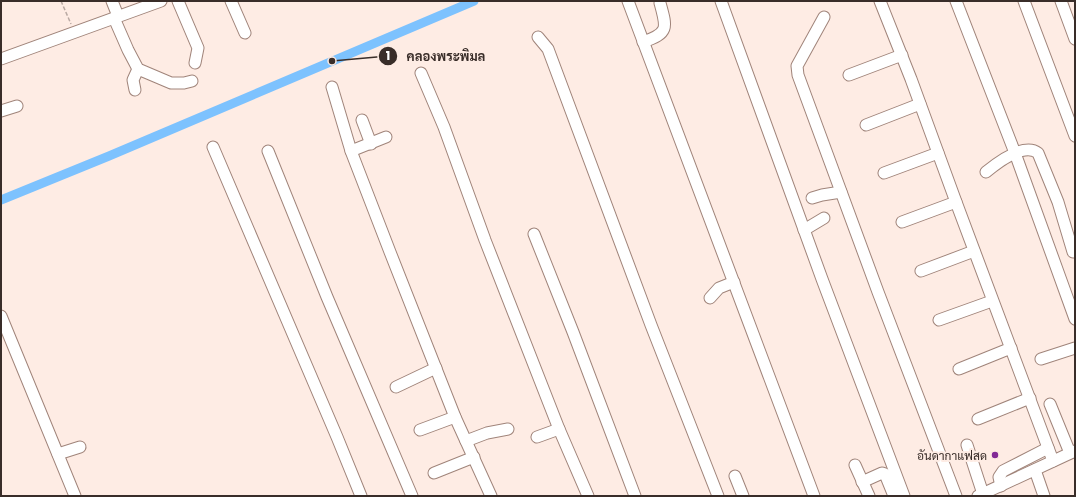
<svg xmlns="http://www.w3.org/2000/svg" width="1076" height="497" font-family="Poppins,Sarabun,sans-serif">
<rect width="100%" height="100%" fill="#feece4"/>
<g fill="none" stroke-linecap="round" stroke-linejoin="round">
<path stroke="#7dc2fe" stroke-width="9" d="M1 200 109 156 474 1"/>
<g stroke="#a0847a" stroke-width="13">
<g id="minor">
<path d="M112 1 118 16"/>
<path d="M178 1 198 48 195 63"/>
<path d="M231 1 245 33"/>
<path d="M628 1 814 496"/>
<path d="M721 1 822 279 904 496"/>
<path d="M880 1 911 79 956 202 1053 461"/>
<path d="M956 1 1015 153 1075 319"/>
<path d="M1024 1 1075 136"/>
<path d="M1061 1 1075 39"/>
<path d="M824 17 797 66 798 75 878 292 956 496"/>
<path d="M114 18 128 50 138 69 171 83H184L192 81"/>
<path d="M538 37 548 49 651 325 718 496"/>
<path d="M643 42C669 33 667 28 660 3"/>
<path d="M1 59 161 1"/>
<path d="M421 73 444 127 485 240 559 429 588 496"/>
<path d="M849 75 902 55"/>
<path d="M332 87 351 151 390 252 455 417 491 496"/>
<path d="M135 90 133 80 138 69"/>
<path d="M1 111 17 106"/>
<path d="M362 120 371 144"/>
<path d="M866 125 920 104"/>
<path d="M213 147 337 437 361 496"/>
<path d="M268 151 327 297 412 496"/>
<path d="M351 151 386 137"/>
<path d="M986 172C997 163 1024 142 1038 153L1058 202 1073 252"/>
<path d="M884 173 938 153"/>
<path d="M812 198 822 195 841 192"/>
<path d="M902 222 956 202"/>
<path d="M804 230 824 218"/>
<path d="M534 234 573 332 635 496"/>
<path d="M921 271 974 251"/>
<path d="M710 298 719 288 734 282"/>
<path d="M1 316 75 496"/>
<path d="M939 320 992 301"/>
<path d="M1041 359 1075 348"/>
<path d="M959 369 1011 348"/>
<path d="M396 387 436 368"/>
<path d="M1050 404 1070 453"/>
<path d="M978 419 1030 398"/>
<path d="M420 430 455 417"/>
<path d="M537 437 559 429"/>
<path d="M466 441 487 433 508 429"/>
<path d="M967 445 983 494"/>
<path d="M58 454 80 447"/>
<path d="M855 465 869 496"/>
<path d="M1035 470 1044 496"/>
<path d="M434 473 474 457"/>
<path d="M735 476 743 496"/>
<path d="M862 482 882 473 885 474 894 496"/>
<path d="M1001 486 999 477 1003 471 1048 448"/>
<path d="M978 496 1075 451"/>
</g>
</g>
<path stroke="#b9a9a3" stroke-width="1.5" stroke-dasharray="4 2" stroke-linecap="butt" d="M61 1 71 24"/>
<use href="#minor" stroke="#fff" stroke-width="11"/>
</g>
<circle fill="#822996" stroke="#feece4" stroke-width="1.5" cx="995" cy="455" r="4"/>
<g text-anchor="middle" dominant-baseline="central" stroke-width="4" stroke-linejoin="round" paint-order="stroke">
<g font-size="12" fill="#392d29" stroke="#feece4" text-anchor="end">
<text x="987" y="455">อันดากาแฟสด</text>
</g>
</g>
<path fill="none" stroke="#392d29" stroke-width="1.5" d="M332 61L388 56"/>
<g fill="#392d29" stroke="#feece4" stroke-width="1.5">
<circle cx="332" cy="61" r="4"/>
<circle cx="388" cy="56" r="10"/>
</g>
<g font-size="12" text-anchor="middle" font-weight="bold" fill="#fff">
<text x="388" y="60">1</text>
</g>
<g font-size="13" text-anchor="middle" font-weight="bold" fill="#392d29" stroke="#feece4" stroke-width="4" stroke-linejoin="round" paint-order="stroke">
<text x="446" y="61">คลองพระพิมล</text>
</g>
<rect width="1076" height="497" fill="none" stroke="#392d29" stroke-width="4"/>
</svg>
